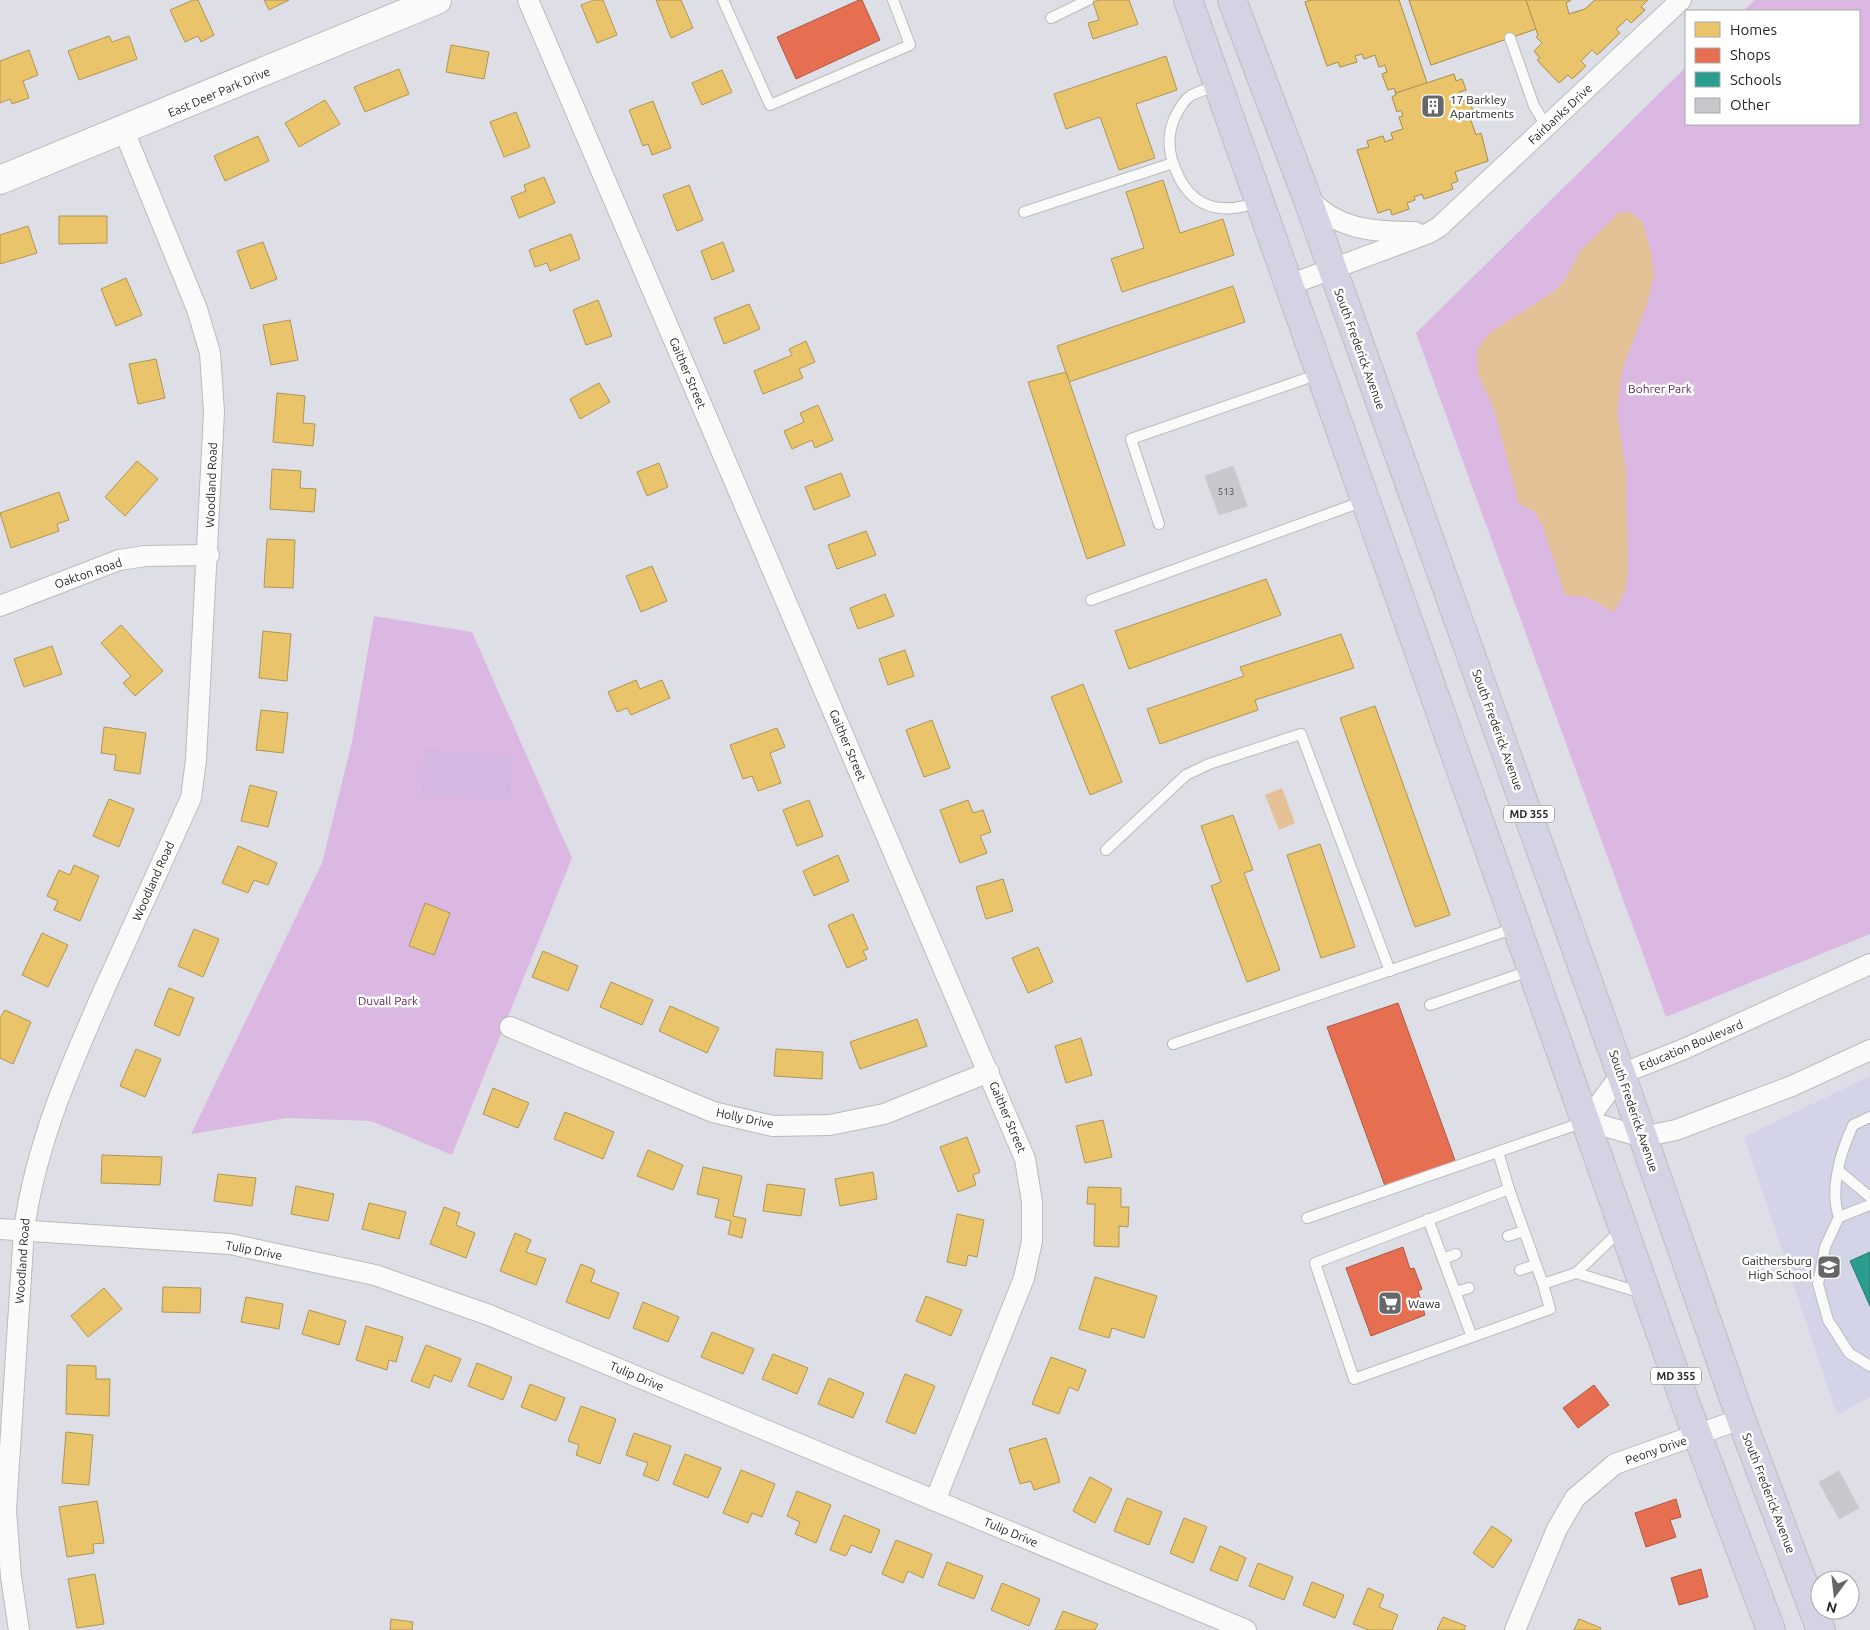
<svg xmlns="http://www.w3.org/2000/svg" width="1870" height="1630" font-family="Ubuntu,sans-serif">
<rect width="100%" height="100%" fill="#dedfe6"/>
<path fill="#d3d4e8" d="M1870 1076V1397L1837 1415 1744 1137Z"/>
<g fill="#dbb8e1">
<path d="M1755 0H1870V934L1666 1017 1416 333 1686 67V124H1859V11H1743Z"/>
<path d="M374 616 472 632 572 858 452 1155 371 1121 287 1118 191 1134 322 863 352 742Z"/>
</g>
<path fill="#d5b7e4" d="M424 750 513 756 510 800 421 795Z"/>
<g fill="#e3c096">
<path d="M1630 212 1642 221 1651 251 1654 276 1647 304 1622 370 1617 413 1626 470 1628 571 1625 591 1614 612 1587 597 1565 595 1543 526 1534 511 1519 504 1494 409 1478 374 1477 350 1488 334 1553 292 1565 280 1580 251 1618 213Z"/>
<path d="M1282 788 1295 823 1279 830 1265 795Z"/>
</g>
<g fill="#e9c46a" stroke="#af9556">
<path d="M193 0H198L214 35 201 42 198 36 185 42 170 10Z"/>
<path d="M264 0H289L269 10Z"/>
<path d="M594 0H603L617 35 597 43 581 5Z"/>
<path d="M656 0H681L693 28 671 38Z"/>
<path d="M1100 0H1129L1138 24 1093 39 1088 23 1099 20 1093 2Z"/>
<path d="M1312 0H1399L1427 83 1454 74 1456 81 1462 79 1466 90 1459 92 1463 101 1469 99 1474 114 1469 115 1476 135 1481 133 1488 161 1455 172 1458 181 1451 184 1453 189 1424 199 1422 194 1414 197 1415 200 1407 203 1409 209 1392 215 1390 209 1378 213 1357 150 1369 147 1367 141 1383 136 1385 142 1393 139 1391 133 1403 129 1399 117 1403 116 1401 110 1397 112 1392 97 1396 95 1394 88 1388 90 1382 74 1387 72 1385 65 1379 67 1375 55 1364 59 1362 54 1355 56 1357 62 1340 67 1338 62 1327 66 1305 2Z"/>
<path d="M1312 0H1399L1427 83 1396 93 1394 88 1388 90 1382 74 1387 72 1385 65 1379 67 1375 55 1364 59 1362 54 1355 56 1357 62 1340 67 1338 62 1327 66 1305 2Z"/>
<path d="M1409 0H1571L1566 3 1569 14 1585 9 1595 0H1648L1641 7 1645 10 1631 23 1627 19 1616 29 1620 33 1597 55 1592 50 1581 61 1586 66 1572 79 1568 75 1559 83 1537 60 1540 58 1534 51 1542 43 1536 37 1538 35 1536 29 1431 65Z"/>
<path d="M1409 0H1526L1536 29 1431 65Z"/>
<path d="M1526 0H1571L1566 3 1569 14 1585 9 1595 0H1648L1641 7 1645 10 1631 23 1627 19 1616 29 1620 33 1597 55 1592 50 1581 61 1586 66 1572 79 1568 75 1559 83 1537 60 1540 58 1534 51 1542 43 1536 37 1538 35Z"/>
<path d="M109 36 112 42 129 36 137 59 79 80 68 51Z"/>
<path d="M451 45 489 52 484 79 446 72Z"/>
<path d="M29 50 38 75 23 81 29 98 12 104 10 99 0 103V61Z"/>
<path d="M1166 56 1177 90 1136 104 1155 158 1119 170 1100 117 1066 129 1054 94Z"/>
<path d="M399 69 409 94 365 112 354 87Z"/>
<path d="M722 70 732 92 702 105 692 83Z"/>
<path d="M1454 74 1456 81 1462 79 1466 90 1459 92 1463 101 1469 99 1474 114 1469 115 1476 135 1481 133 1488 161 1455 172 1458 181 1451 184 1453 189 1424 199 1422 194 1414 197 1415 200 1407 203 1409 209 1392 215 1390 209 1378 213 1357 150 1369 147 1367 141 1383 136 1385 142 1393 139 1391 133 1403 129 1399 117 1403 116 1401 110 1397 112 1392 97 1396 95V93Z"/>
<path d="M325 100 340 124 299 147 285 123Z"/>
<path d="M653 101 671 148 652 155 648 144 643 146 629 110Z"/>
<path d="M516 112 530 147 504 157 490 122Z"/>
<path d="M258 136 269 161 225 181 214 156Z"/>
<path d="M544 177 555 203 519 218 511 197 526 191 524 185Z"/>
<path d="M1163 180 1180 233 1223 219 1234 255 1122 292 1111 259 1144 248 1126 192Z"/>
<path d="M689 185 703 220 677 231 663 195Z"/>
<path d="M59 216H107V243L59 244Z"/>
<path d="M28 226 37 253 0 264V235Z"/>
<path d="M571 234 580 259 550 271 547 263 535 267 529 250Z"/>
<path d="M263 242 277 279 251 289 237 251Z"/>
<path d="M723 242 734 271 712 280 701 251Z"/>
<path d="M126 278 142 315 116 326 101 289Z"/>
<path d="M1233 286 1245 322 1069 382 1057 346Z"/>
<path d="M598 300 612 336 586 345 573 310Z"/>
<path d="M749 304 760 329 724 344 714 318Z"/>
<path d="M290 320 298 360 271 365 263 325Z"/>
<path d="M806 341 815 362 799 369 803 378 763 394 754 371 792 355 789 349Z"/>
<path d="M156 359 165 398 138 404 129 364Z"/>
<path d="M1066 372 1125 545 1087 559 1028 382Z"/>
<path d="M599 383 610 402 580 419 570 399Z"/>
<path d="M277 393 305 396 303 423 315 424 313 446 273 442Z"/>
<path d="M818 405 833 440 815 448 812 440 792 449 784 431 804 422 800 413Z"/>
<path d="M137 461 158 479 125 516 105 497Z"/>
<path d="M659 463 668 487 647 496 637 472Z"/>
<path d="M272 469 301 471 300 488 316 489 314 512 270 509Z"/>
<path d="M841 473 850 496 814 510 805 487Z"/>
<path d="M59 492 69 520 57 524 59 531 11 548 0 513Z"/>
<path d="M866 531 876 555 837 569 828 545Z"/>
<path d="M267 539 295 540 293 588 264 587Z"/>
<path d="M652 566 667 601 641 612 626 576Z"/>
<path d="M1266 579 1281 615 1129 669 1115 631Z"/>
<path d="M885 594 894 616 858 629 850 608Z"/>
<path d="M121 625 163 671 135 696 123 683 131 676 101 643Z"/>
<path d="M263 631 291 634 287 681 259 678Z"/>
<path d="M1341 634 1354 668 1255 700 1258 710 1160 744 1147 709 1244 676 1240 667Z"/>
<path d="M52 646 62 674 24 687 14 659Z"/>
<path d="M905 650 914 676 888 685 879 659Z"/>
<path d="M636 680 640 689 662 680 670 698 631 715 627 708 617 712 608 692Z"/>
<path d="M1083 684 1122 782 1090 795 1051 697Z"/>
<path d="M1375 706 1450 915 1415 927 1340 718Z"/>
<path d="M261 710 288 713 283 753 256 750Z"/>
<path d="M932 720 950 768 924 777 906 730Z"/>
<path d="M104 727 146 733 140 774 114 770 116 755 101 753Z"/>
<path d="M777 728 785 747 770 753 781 783 758 791 752 776 743 779 730 745Z"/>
<path d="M250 785 277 792 268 827 241 821Z"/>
<path d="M109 799 134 809 119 847 93 836Z"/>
<path d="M809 800 823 836 797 846 783 810Z"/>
<path d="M968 800 973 813 983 810 991 832 980 836 987 853 960 863 940 810Z"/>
<path d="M1233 815 1253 870 1244 873 1280 970 1247 982 1211 886 1221 882 1201 826Z"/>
<path d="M1320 844 1355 947 1321 958 1287 855Z"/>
<path d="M238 846 277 863 268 885 254 880 248 893 222 883Z"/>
<path d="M838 855 849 881 814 896 803 871Z"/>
<path d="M74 865 99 876 80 921 54 910 58 901 47 896 59 870 70 875Z"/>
<path d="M1003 879 1013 911 986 919 976 887Z"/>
<path d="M425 903 450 913 434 955 409 946Z"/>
<path d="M853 914 868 949 863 951 867 959 847 968 828 925Z"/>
<path d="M194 929 219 939 203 977 178 966Z"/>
<path d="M42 933 68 945 48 987 22 975Z"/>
<path d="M1038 947 1053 982 1028 993 1012 958Z"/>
<path d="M543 951 578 966 568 991 532 977Z"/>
<path d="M611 982 653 1000 642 1025 600 1007Z"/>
<path d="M169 988 194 998 179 1036 154 1025Z"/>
<path d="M670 1006 719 1028 707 1053 659 1031Z"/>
<path d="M5 1010 31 1022 13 1064 0 1058V1018Z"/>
<path d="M917 1019 927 1046 860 1069 850 1042Z"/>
<path d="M1081 1038 1092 1075 1066 1083 1055 1046Z"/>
<path d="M136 1049 161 1059 145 1097 120 1086Z"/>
<path d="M776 1049 823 1052 822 1079 774 1076Z"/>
<path d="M493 1088 529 1103 518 1128 483 1114Z"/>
<path d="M565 1112 614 1132 603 1159 554 1139Z"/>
<path d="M1103 1120 1112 1157 1085 1163 1076 1126Z"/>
<path d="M967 1137 980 1172 973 1175 976 1185 958 1192 940 1147Z"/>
<path d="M648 1150 683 1165 673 1190 637 1176Z"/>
<path d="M102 1155 162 1157 160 1185 101 1183Z"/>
<path d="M703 1167 742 1176 733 1216 746 1219 742 1238 728 1234 731 1221 715 1217 719 1199 697 1194Z"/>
<path d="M873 1172 877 1199 840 1206 835 1179Z"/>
<path d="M218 1174 256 1178 252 1206 214 1201Z"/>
<path d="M767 1184 805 1189 801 1216 763 1211Z"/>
<path d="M296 1186 334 1194 328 1221 291 1214Z"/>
<path d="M1088 1187 1121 1188V1207H1129L1128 1227 1119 1226V1247L1094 1246 1095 1204H1087Z"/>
<path d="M369 1203 406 1212 399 1239 362 1229Z"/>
<path d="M444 1207 460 1213 456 1225 475 1233 466 1258 430 1244Z"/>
<path d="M957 1214 984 1220 977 1257 968 1255 966 1266 947 1262Z"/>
<path d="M515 1233 531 1240 526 1252 546 1259 536 1285 500 1271Z"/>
<path d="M581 1264 595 1270 591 1282 619 1293 609 1319 566 1302Z"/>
<path d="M1095 1277 1157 1296 1144 1338 1112 1328 1109 1338 1079 1329Z"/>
<path d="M163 1287 201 1288 200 1313 162 1312Z"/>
<path d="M104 1288 122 1309 88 1337 71 1316Z"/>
<path d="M926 1296 962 1310 951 1336 916 1321Z"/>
<path d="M246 1297 283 1304 279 1329 241 1322Z"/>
<path d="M643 1302 679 1317 668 1342 633 1328Z"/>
<path d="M309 1310 346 1321 339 1345 302 1334Z"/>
<path d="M366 1326 403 1337 396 1362 389 1360 387 1370 356 1360Z"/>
<path d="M712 1332 754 1349 743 1374 701 1357Z"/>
<path d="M426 1345 461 1359 451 1382 434 1375 429 1388 411 1381Z"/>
<path d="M773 1354 808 1368 797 1394 762 1379Z"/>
<path d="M1051 1357 1086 1370 1078 1391 1069 1387 1059 1414 1032 1404Z"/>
<path d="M477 1363 512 1377 503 1400 468 1386Z"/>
<path d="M67 1365 96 1366V1379H110L109 1416 66 1414Z"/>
<path d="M905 1374 935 1386 915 1434 886 1422Z"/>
<path d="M829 1378 864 1393 853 1418 818 1404Z"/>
<path d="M530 1384 565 1398 556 1421 521 1407Z"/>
<path d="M581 1406 616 1419 600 1464 576 1455 579 1445 568 1441Z"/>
<path d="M66 1432 93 1435 89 1485 62 1483Z"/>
<path d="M634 1433 671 1446 658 1481 643 1475 648 1463 626 1455Z"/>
<path d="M1046 1438 1060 1482 1034 1490 1031 1481 1020 1484 1009 1449Z"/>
<path d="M685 1454 721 1468 708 1498 673 1484Z"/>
<path d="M741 1470 775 1484 762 1517 752 1513 748 1523 723 1513Z"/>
<path d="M1090 1477 1112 1489 1095 1523 1073 1511Z"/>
<path d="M797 1491 831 1505 816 1543 795 1534 800 1522 787 1516Z"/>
<path d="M1127 1498 1162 1512 1149 1545 1114 1531Z"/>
<path d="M97 1501 104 1543 93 1544 94 1553 67 1557 59 1507Z"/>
<path d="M844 1515 880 1530 871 1553 851 1545 846 1556 830 1550Z"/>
<path d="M1184 1518 1207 1527 1193 1563 1170 1553Z"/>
<path d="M1492 1526 1512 1540 1493 1568 1473 1553Z"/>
<path d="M896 1540 932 1554 923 1578 908 1571 903 1583 882 1574Z"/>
<path d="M1220 1546 1246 1558 1237 1581 1210 1570Z"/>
<path d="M947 1562 983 1576 974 1599 938 1585Z"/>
<path d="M1258 1563 1293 1577 1284 1600 1249 1586Z"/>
<path d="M95 1574 104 1624 77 1628 68 1579Z"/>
<path d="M1312 1582 1344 1595 1335 1618 1303 1605Z"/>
<path d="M1002 1583 1040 1599 1029 1626 991 1610Z"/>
<path d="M1368 1588 1384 1595 1379 1607 1398 1615 1392 1630H1369L1353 1624Z"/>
<path d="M1063 1611 1098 1624 1095 1630H1055Z"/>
<path d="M1443 1617 1466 1626 1464 1630H1437Z"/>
<path d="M391 1619 413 1622 412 1630H390Z"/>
<path d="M1579 1619 1601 1628 1600 1630H1574Z"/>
</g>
<g fill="#e76f51" stroke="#ad5944">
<path d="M859 0H862L880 40 796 79 777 37Z"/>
<path d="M1398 1003 1456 1163 1385 1186 1327 1027Z"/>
<path d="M1403 1247 1410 1269 1414 1268 1422 1289 1418 1291 1425 1315 1371 1336 1346 1268Z"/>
<path d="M1594 1385 1609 1405 1578 1428 1563 1408Z"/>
<path d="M1676 1499 1681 1517 1670 1520 1676 1537 1646 1547 1635 1513Z"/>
<path d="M1701 1569 1708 1597 1679 1605 1671 1578Z"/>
</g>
<path fill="#2a9d8f" stroke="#297a70" d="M1870 1252V1306L1850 1261Z"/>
<g fill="#c7c8cc" stroke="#cacbd1">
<path d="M1233 466 1247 506 1219 515 1205 476Z"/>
<path d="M1839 1471 1859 1508 1839 1519 1819 1482Z"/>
</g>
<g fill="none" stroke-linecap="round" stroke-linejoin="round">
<g stroke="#bbbbbc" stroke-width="12">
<g id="lane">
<path d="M723 0 770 105 910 45 893 0"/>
<path d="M1051 18 1088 0"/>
<path d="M1510 38 1534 106 1547 127"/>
<path d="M1218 86C1209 89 1196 91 1189 97 1182 102 1178 111 1174 119 1167 136 1168 151 1175 168 1190 208 1220 216 1258 202"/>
<path d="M1024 212 1173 163"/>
<path d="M1159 524 1131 439 1319 374"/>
<path d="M1091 600 1364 501"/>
<path d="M1106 850 1186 775 1209 764 1301 734 1390 971"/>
<path d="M1430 1005 1532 970"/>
<path d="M1173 1044 1515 928"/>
<path d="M1498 1152 1509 1189"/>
<path d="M1839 1171 1870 1197"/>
<path d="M1870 1205 1839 1217 1825 1247 1818 1284 1828 1320 1849 1353 1870 1366"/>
<path d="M1839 1217C1829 1189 1841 1151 1853 1125L1870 1117"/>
<path d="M1307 1218 1584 1122"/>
<path d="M1428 1219 1472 1337"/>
<path d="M1622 1229 1576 1273 1642 1293"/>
<path d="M1508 1236 1524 1231"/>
<path d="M1443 1259 1456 1254"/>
<path d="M1520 1270 1535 1265"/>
<path d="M1543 1284 1509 1189 1315 1263 1354 1379 1550 1309 1543 1284 1576 1273"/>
<path d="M1456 1292 1469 1288"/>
</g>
</g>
<g stroke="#bbbbbc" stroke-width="22">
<g id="street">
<path d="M528 0 1025 1159 1032 1202V1241L1024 1278 935 1501"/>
<path d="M1307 196C1335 230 1374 232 1415 232"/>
<path d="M1289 285 1429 233 1439 227 1681 0"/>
<path d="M0 606 119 560 145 556 209 555"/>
<path d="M1870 964 1684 1049 1621 1074 1587 1121 1642 1137 1676 1130 1792 1086 1870 1050"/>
<path d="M510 1027 713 1112 773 1126 830 1125 884 1114 989 1072"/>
<path d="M0 1229 230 1244 375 1275 489 1315 1246 1630"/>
<path d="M19 1630 11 1577 6 1510 24 1230C36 1142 72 1062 108 981 136 920 163 859 191 798L196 760 214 412 210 353 197 309 124 131"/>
<path d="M1515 1630 1557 1529 1575 1498 1615 1464 1741 1419"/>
</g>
</g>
<g stroke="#bbbbbc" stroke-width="30">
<path id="secondary" d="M0 180 437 0"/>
</g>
<g stroke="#bcbcbf" stroke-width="30">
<g id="primary">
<path d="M1188 0 1686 1405 1771 1630"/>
<path d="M1232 0 1306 195 1621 1074 1741 1419 1821 1630"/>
</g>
</g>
<use href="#lane" stroke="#fafafb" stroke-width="10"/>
<use href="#street" stroke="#fafafb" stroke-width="20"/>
<use href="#secondary" stroke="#fafafb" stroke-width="28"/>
<use href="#primary" stroke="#d4d3e4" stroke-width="28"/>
</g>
<defs>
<g id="building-square" transform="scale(1.25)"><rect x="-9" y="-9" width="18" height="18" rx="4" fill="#67676a" stroke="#fff"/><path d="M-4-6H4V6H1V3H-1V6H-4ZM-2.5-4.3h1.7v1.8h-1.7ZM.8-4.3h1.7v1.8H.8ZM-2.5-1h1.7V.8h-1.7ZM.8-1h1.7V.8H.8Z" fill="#fff"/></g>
<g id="school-square" transform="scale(1.25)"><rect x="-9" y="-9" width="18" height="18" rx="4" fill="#67676a" stroke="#fff"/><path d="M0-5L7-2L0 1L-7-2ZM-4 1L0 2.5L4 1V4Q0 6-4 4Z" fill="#fff"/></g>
<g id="supermarket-square" transform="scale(1.25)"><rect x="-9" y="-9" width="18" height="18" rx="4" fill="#67676a" stroke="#fff"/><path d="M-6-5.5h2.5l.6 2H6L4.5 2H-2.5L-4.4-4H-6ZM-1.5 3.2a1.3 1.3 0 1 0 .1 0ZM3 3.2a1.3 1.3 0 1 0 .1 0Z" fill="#fff"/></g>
</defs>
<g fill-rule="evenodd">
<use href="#building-square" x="1433" y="106"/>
<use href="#school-square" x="1829" y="1267"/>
<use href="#supermarket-square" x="1390" y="1303"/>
</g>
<g text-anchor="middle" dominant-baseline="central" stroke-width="5" stroke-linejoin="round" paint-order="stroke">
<g font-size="10" fill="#505051">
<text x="1226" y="491">513</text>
</g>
<g fill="#fff" stroke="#686868" stroke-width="1">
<rect x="1504" y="805.5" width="50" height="17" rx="4"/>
<rect x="1651" y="1367.5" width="50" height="17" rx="4"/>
</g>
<g font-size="11" font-weight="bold" fill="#272727">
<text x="1529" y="814">MD 355</text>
<text x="1676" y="1376">MD 355</text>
</g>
<g font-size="12" fill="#272727" stroke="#fff">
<text transform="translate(219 92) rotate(-23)">East Deer Park Drive</text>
<text transform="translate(1560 114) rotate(-43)">Fairbanks Drive</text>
<text transform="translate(1360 349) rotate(70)">South Frederick Avenue</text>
<text transform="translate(688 373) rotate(67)">Gaither Street</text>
<text transform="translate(211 485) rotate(-88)">Woodland Road</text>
<text transform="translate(88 573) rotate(-19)">Oakton Road</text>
<text transform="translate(1498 730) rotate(70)">South Frederick Avenue</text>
<text transform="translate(848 745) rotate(67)">Gaither Street</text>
<text transform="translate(153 881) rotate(-66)">Woodland Road</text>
<text transform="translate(1691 1045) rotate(-23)">Education Boulevard</text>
<text transform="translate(1634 1111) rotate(71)">South Frederick Avenue</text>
<text transform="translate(1008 1117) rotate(67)">Gaither Street</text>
<text transform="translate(745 1118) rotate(12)">Holly Drive</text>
<text transform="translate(254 1250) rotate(11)">Tulip Drive</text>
<text transform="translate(22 1261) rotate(-86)">Woodland Road</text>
<text transform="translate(637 1376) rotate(23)">Tulip Drive</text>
<text transform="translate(1656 1450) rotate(-19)">Peony Drive</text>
<text transform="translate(1769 1493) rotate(69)">South Frederick Avenue</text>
<text transform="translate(1011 1532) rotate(23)">Tulip Drive</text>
</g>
<g font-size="12" fill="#272727" stroke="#fff" text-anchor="start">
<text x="1450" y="99">17 Barkley<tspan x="1450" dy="14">Apartments</tspan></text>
<text x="1812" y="1260" text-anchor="end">Gaithersburg<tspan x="1812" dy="14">High School</tspan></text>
<text x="1408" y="1303">Wawa</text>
</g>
<g font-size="12" fill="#5e1e59" stroke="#fff">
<text x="1660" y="388">Bohrer Park</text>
<text x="388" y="1000">Duvall Park</text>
</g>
</g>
<rect x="1685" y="10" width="175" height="115" fill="#ffffff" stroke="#a9a9a9"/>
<rect x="1695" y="22" width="25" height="15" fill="#e9c46a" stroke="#a9a9a9"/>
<text x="1730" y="35" font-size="15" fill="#272727">Homes</text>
<rect x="1695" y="48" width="25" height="15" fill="#e76f51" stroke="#a9a9a9"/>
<text x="1730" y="60" font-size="15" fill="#272727">Shops</text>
<rect x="1695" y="72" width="25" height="15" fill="#2a9d8f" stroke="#a9a9a9"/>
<text x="1730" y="85" font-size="15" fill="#272727">Schools</text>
<rect x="1695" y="98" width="25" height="15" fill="#c7c8cc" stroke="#a9a9a9"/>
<text x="1730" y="110" font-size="15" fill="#272727">Other</text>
<g transform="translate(1835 1595) rotate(195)"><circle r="24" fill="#ffffff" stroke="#a9a9a9"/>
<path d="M0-4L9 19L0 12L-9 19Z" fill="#67676a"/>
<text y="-8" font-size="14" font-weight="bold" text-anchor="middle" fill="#272727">N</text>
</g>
</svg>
